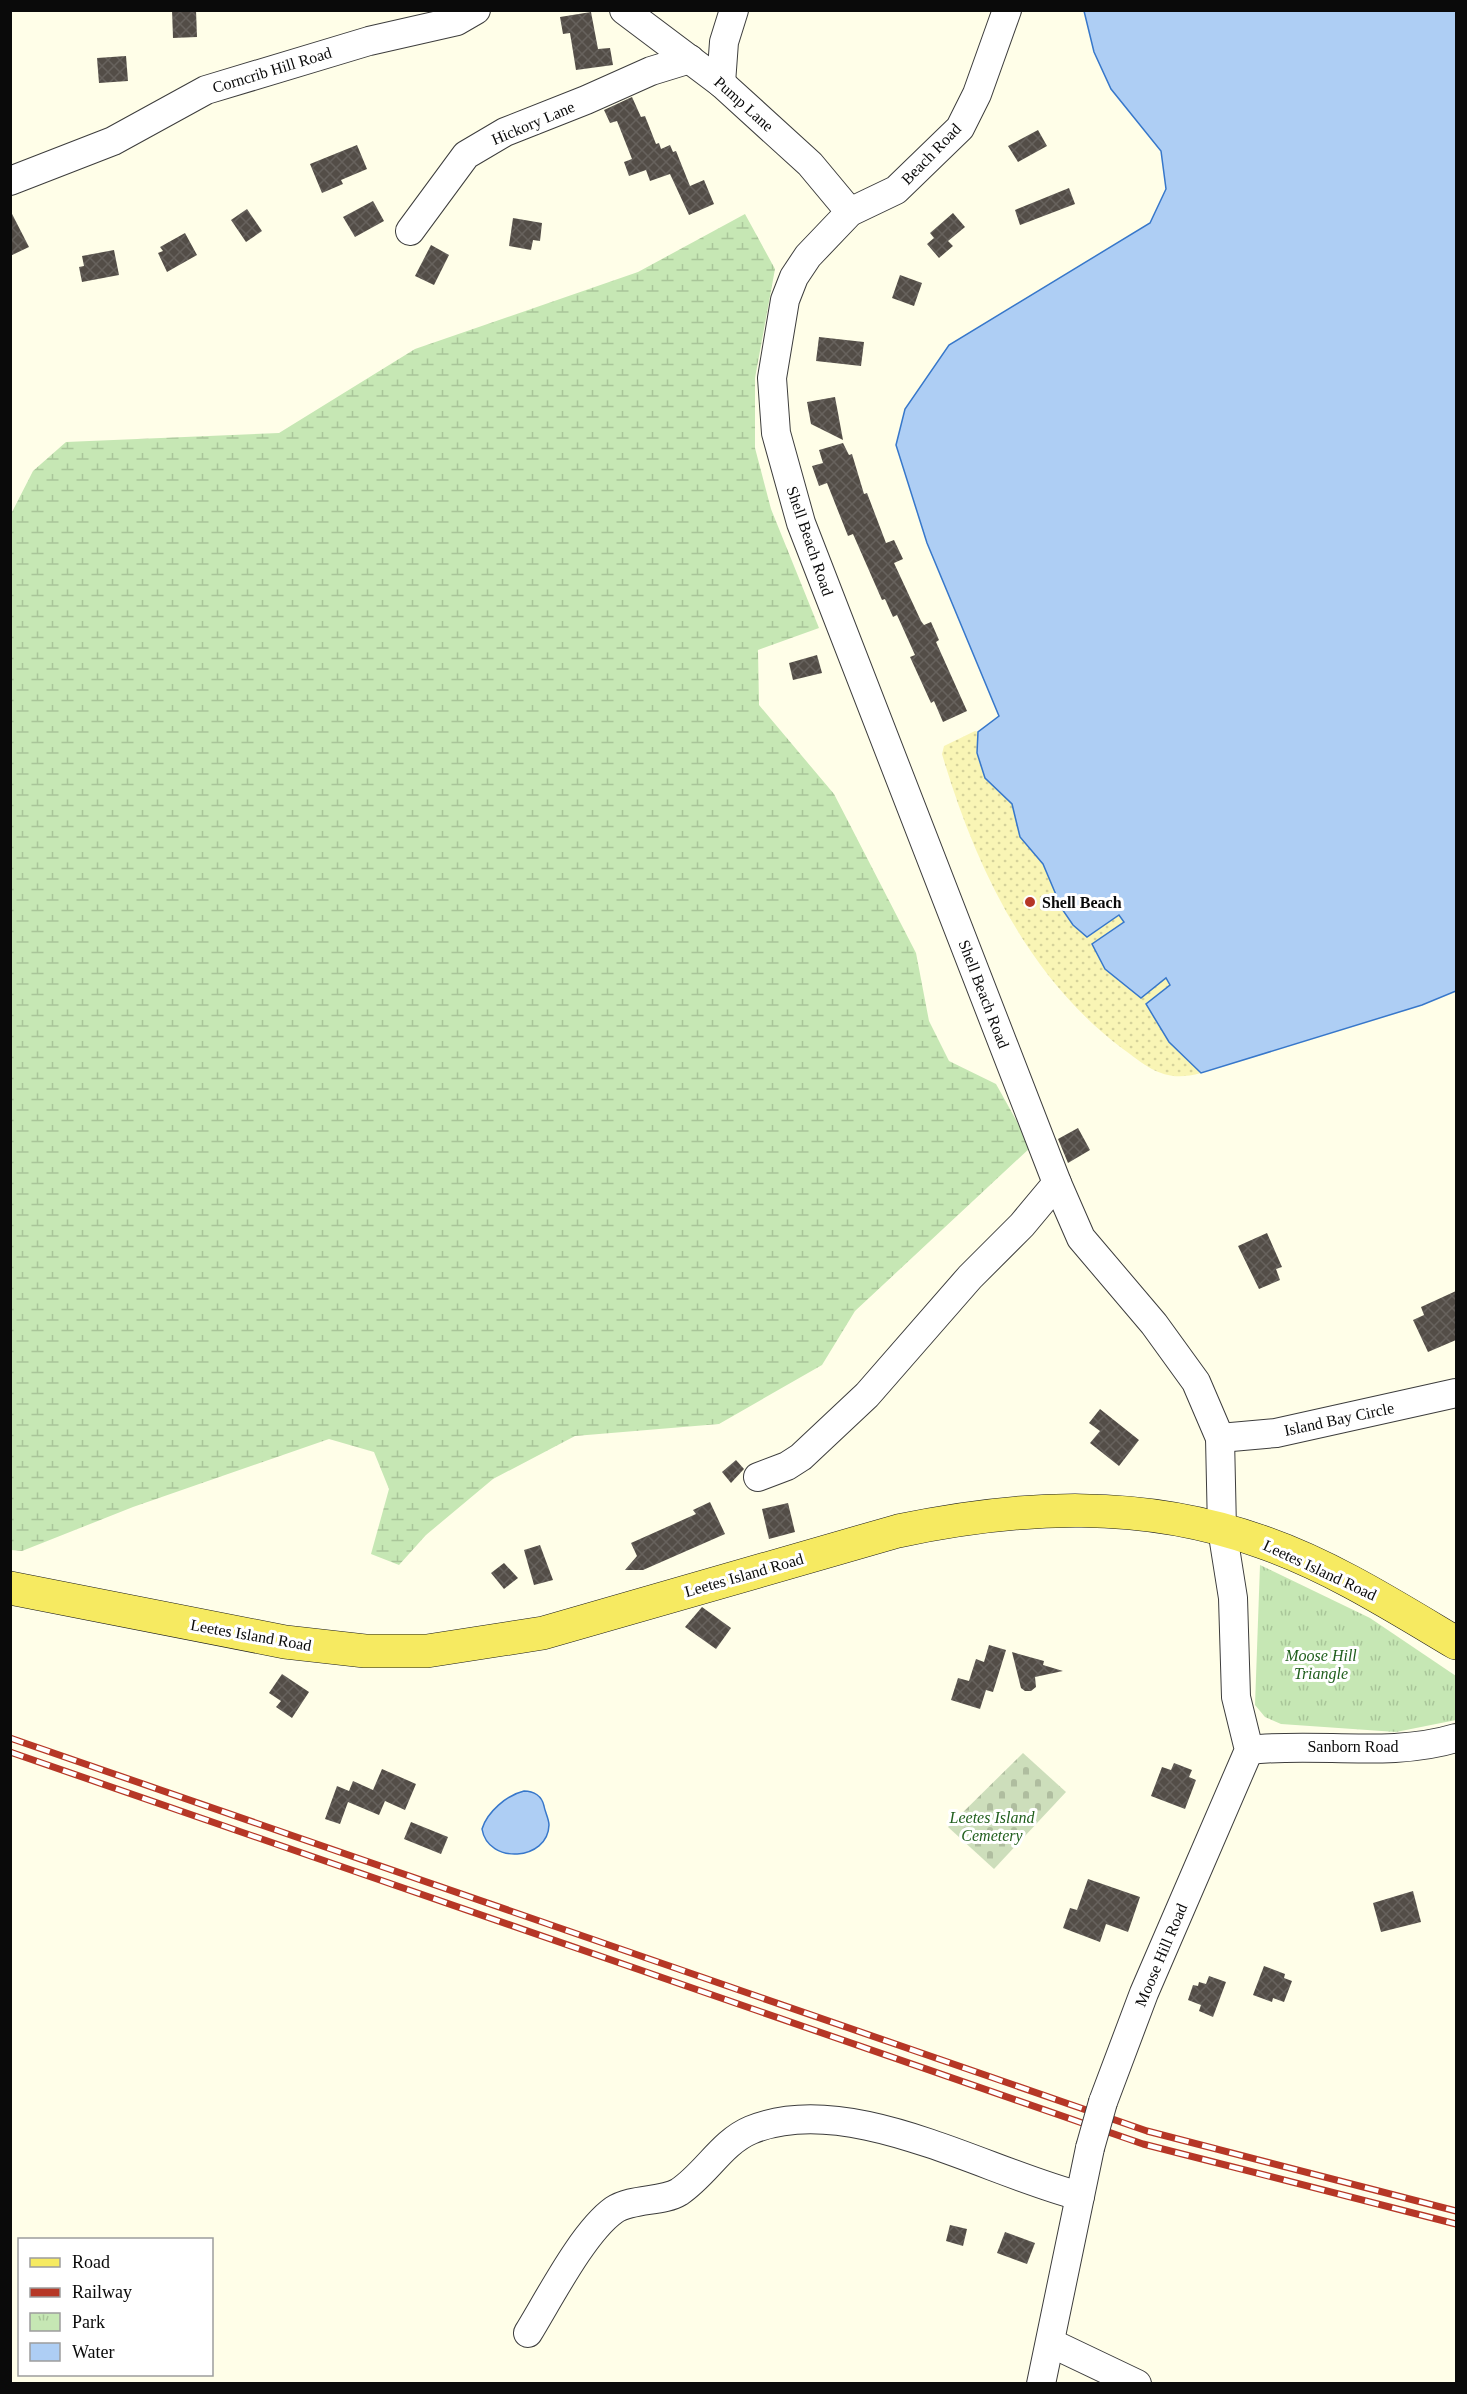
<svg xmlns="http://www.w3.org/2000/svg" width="1467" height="2394" font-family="'Times New Roman',serif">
<defs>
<pattern id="wetland-marsh" width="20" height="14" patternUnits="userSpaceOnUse" patternTransform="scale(1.5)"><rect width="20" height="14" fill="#c6e7b4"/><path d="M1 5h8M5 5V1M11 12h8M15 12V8" fill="none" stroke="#a9c599"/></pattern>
<pattern id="sand-dots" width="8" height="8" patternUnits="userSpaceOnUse" patternTransform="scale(1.5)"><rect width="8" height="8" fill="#f9f5b5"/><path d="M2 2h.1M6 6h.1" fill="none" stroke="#d4d19a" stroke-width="1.8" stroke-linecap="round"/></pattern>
<pattern id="cemetery-stones" width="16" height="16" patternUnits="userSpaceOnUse" patternTransform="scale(1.5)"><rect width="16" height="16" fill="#cddebb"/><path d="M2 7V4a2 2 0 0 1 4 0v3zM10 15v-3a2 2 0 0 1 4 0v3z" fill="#afbd9f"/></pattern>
<pattern id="park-tufts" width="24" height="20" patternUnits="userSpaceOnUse" patternTransform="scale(1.5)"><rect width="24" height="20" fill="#c6e7b4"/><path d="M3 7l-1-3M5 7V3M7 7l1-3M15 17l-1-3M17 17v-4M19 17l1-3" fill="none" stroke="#a9c599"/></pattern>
<pattern id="building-cross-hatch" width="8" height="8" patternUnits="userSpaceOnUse" patternTransform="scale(1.5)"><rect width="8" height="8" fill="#534d47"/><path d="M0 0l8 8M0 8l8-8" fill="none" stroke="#67625d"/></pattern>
</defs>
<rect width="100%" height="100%" fill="#fffee8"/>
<path fill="url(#wetland-marsh)" d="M745 214 775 269 755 378V448L771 509 819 628 758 650 759 705 834 794 916 953 929 1021 949 1061 996 1084 1031 1147 855 1311 822 1365 719 1424 575 1436 493 1479 426 1535 399 1565 371 1554 389 1489 374 1452 329 1439 133 1507 22 1551 11 1550 10 516 33 471 66 442 279 433 415 349 638 272Z"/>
<path fill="url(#sand-dots)" d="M975 731 978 732 977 753 985 778 1012 804 1020 837 1043 864 1062 909 1073 925 1120 915 1124 922 1092 944 1166 978 1170 985 1146 1003 1169 1042 1201 1073C1166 1083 1150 1069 1123 1049 1028 978 975 866 942 754L944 746Z"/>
<path fill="url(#cemetery-stones)" d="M1023 1753 1066 1792 994 1869 948 1827Z"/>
<path fill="url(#park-tufts)" d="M1260 1565 1370 1618 1456 1676V1720L1396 1732 1281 1724 1265 1717 1255 1705Z"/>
<g fill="#aecef4" stroke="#3777ca" stroke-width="1.5">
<path d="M1084 11H1456V991L1422 1005 1201 1073 1169 1042 1146 1004 1170 985 1166 978 1141 998 1105 969 1092 944 1124 922 1119 915 1087 937 1073 925 1062 909 1043 864 1020 837 1012 804 985 778 977 753 978 732 999 716 927 543 896 445 905 409 949 345 1150 223 1166 189 1161 151 1111 89 1094 52Z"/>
<path d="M524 1791C534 1791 542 1796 544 1806 545 1812 549 1819 549 1825 548 1861 488 1865 482 1829 487 1812 507 1795 524 1791Z"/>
</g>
<g fill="url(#building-cross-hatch)">
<path d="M172 10H196L197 37 173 38Z"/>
<path d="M591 12 598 49 610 48 613 65 576 70 570 33 563 34 560 17Z"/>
<path d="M126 56 128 81 99 83 97 58Z"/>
<path d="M632 97 641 117 645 116 656 144 659 143 661 149 670 145 673 152 676 151 690 186 704 180 714 204 689 215 670 174 650 181 646 170 629 176 624 162 632 159 617 121 610 123 604 110Z"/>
<path d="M1038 130 1047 146 1018 162 1008 146Z"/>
<path d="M357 145 367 169 341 180 343 184 322 193 310 164Z"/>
<path d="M1069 188 1075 204 1020 225 1015 210Z"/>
<path d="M373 201 384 221 355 237 343 217Z"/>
<path d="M247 209 262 231 246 242 231 220Z"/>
<path d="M10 210 29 247 10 256Z"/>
<path d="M953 213 965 227 948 241 953 246 939 258 927 244 934 238 930 233Z"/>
<path d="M513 218 542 223 540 241 533 240 531 250 509 246Z"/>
<path d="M185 233 197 255 167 272 158 253 163 251 160 247Z"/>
<path d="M431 245 449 255 434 285 415 276Z"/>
<path d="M114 250 119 275 82 282 79 267 84 266 82 256Z"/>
<path d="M900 275 922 283 914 306 892 298Z"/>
<path d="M819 337 864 342 861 366 816 361Z"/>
<path d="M835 397 843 440 811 424 807 402Z"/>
<path d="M843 443 849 455 852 454 864 494 867 493 886 543 894 540 903 559 894 563 921 621 924 625 931 622 939 640 936 642 967 711 943 722 934 701 931 703 910 657 915 655 897 615 893 617 885 599 882 600 853 534 848 536 827 483 819 486 812 466 823 463 819 450Z"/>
<path d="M817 655 822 673 793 680 789 663Z"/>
<path d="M1078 1128 1090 1150 1068 1163 1058 1139Z"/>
<path d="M1267 1233 1282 1267 1276 1269 1280 1280 1259 1289 1238 1246Z"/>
<path d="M1456 1291V1340L1428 1352 1413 1320 1424 1315 1421 1307Z"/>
<path d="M1100 1409 1139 1440 1119 1466 1090 1443 1100 1431 1089 1423Z"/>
<path d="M736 1460 744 1469 731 1483 722 1472Z"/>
<path d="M710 1502 725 1534 643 1570H625L637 1556 631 1543 696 1514 693 1510Z"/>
<path d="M788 1503 795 1532 769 1539 762 1509Z"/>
<path d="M540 1545 553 1580 534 1585 524 1550Z"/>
<path d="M504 1563 518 1578 504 1589 491 1573Z"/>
<path d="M702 1607 731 1628 716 1649 685 1627Z"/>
<path d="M989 1645 1006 1650 993 1692 986 1690 980 1709 951 1700 958 1678 969 1681 976 1659 984 1662Z"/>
<path d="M1012 1652 1044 1661 1043 1665 1063 1671 1035 1677 1036 1687 1031 1691H1025L1021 1688Z"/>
<path d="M282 1674 309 1692 292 1718 276 1707 281 1701 269 1693Z"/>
<path d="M1174 1763 1192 1770 1189 1777 1196 1780 1185 1809 1151 1796 1162 1767 1171 1770Z"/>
<path d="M382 1769 416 1784 405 1810 385 1801 379 1815 348 1802 340 1824 325 1819 337 1786 349 1791 353 1781 373 1790Z"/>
<path d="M411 1822 448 1837 441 1854 404 1839Z"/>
<path d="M1088 1879 1140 1897 1128 1932 1106 1924 1100 1942 1063 1928 1070 1908 1077 1910Z"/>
<path d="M1413 1891 1421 1922 1381 1932 1373 1903Z"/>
<path d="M1264 1966 1285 1974 1284 1978 1292 1981 1284 2002 1273 1998 1272 2002 1253 1995Z"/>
<path d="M1209 1976 1226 1982 1213 2017 1199 2011 1201 2005 1188 2000 1193 1985 1198 1986 1199 1982 1206 1984Z"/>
<path d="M950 2225 967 2229 963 2246 946 2241Z"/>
<path d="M1005 2232 1035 2243 1027 2264 997 2253Z"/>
</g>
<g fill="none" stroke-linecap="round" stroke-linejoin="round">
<g stroke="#3d3d3d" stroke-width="30">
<g id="minor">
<path d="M624 10 721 83 810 164 850 212"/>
<path d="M1007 10 977 94 960 128 896 190 850 212 808 256 794 277 785 300 772 378 776 433 801 523 1057 1183 1081 1238 1154 1324 1196 1382 1220 1438 1222 1529 1233 1598 1236 1697 1249 1750 1144 1993 1103 2102"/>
<path d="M721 83 724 42 734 10"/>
<path d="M10 181 113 141 206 90 369 41 457 21 476 10"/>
<path d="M410 231 466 155 505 132 586 100 651 71 690 59"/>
<path d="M1220 1438 1276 1433 1456 1393"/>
<path d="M758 1477 787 1466 801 1457 867 1395 970 1277 1022 1225 1057 1183"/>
<path d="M1249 1750C1317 1742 1390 1758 1456 1738"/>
<path d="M528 2333C549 2299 583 2232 614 2210 632 2198 663 2202 679 2192 706 2174 722 2142 751 2130 848 2090 985 2172 1080 2196"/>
<path d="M1051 2343 1137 2384"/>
<path d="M1041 2384 1090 2148"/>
</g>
</g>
<g stroke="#1b1b1b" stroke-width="34">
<path id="major" d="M10 1588 285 1642 365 1651H427L543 1633 898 1531C1021 1505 1143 1499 1262 1542 1331 1566 1394 1606 1456 1643"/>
</g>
<use href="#minor" stroke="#fff" stroke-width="28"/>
<use href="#major" stroke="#f6ea61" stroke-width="33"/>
<g stroke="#b63726" stroke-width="7">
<g id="rail">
<path d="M10 1738 1147 2131 1456 2211"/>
<path d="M10 1752 1143 2144 1456 2224"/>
</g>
</g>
<use href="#rail" stroke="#fff" stroke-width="4.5" stroke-dasharray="14" stroke-linecap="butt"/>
<g stroke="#3d3d3d" stroke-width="30" stroke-linecap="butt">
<path id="minor-bridge" d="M1090 2148 1103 2102"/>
</g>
<use href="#minor-bridge" stroke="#fff" stroke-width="28"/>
</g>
<circle fill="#b63726" stroke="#fff" stroke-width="2" cx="1030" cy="902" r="6"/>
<g text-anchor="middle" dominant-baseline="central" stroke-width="6" stroke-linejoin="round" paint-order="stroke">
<g font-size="16" fill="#0a0a0a" stroke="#fff">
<text transform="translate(272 70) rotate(-17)">Corncrib Hill Road</text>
<text transform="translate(744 104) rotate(42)">Pump Lane</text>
<text transform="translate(533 123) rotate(-23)">Hickory Lane</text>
<text transform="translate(931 154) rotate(-46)">Beach Road</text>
<text transform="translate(810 541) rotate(71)">Shell Beach Road</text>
<text transform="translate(984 994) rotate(69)">Shell Beach Road</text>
<text transform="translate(1339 1419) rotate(-12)">Island Bay Circle</text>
<text transform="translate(1320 1570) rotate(25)">Leetes Island Road</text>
<text transform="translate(744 1575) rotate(-16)">Leetes Island Road</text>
<text transform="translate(251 1635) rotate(10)">Leetes Island Road</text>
<text x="1353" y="1746">Sanborn Road</text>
<text transform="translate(1161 1955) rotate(-67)">Moose Hill Road</text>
</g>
<g font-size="16" font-weight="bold" fill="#0a0a0a" stroke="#fff" text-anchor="start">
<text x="1042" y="902">Shell Beach</text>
</g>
<g font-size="16" font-style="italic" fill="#205f1d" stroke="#fff">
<text x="1321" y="1655">Moose Hill<tspan x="1321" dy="18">Triangle</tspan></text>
<text x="992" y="1817">Leetes Island<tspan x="992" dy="18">Cemetery</tspan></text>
</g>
</g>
<rect width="1467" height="2394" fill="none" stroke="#0a0a0a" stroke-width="24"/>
<rect x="18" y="2238" width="195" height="138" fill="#ffffff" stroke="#9d9d9d" stroke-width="1.5"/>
<rect x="30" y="2258" width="30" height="9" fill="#f6ea61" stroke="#9d9d9d" stroke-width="1.5"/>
<text x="72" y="2268" font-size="18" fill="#0a0a0a">Road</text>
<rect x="30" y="2288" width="30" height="9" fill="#b63726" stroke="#9d9d9d" stroke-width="1.5"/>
<text x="72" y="2298" font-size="18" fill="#0a0a0a">Railway</text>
<rect x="30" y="2313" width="30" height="18" fill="url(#park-tufts)" stroke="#9d9d9d" stroke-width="1.5"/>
<text x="72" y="2328" font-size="18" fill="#0a0a0a">Park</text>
<rect x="30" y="2343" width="30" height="18" fill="#aecef4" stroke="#9d9d9d" stroke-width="1.5"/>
<text x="72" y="2358" font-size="18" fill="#0a0a0a">Water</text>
</svg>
